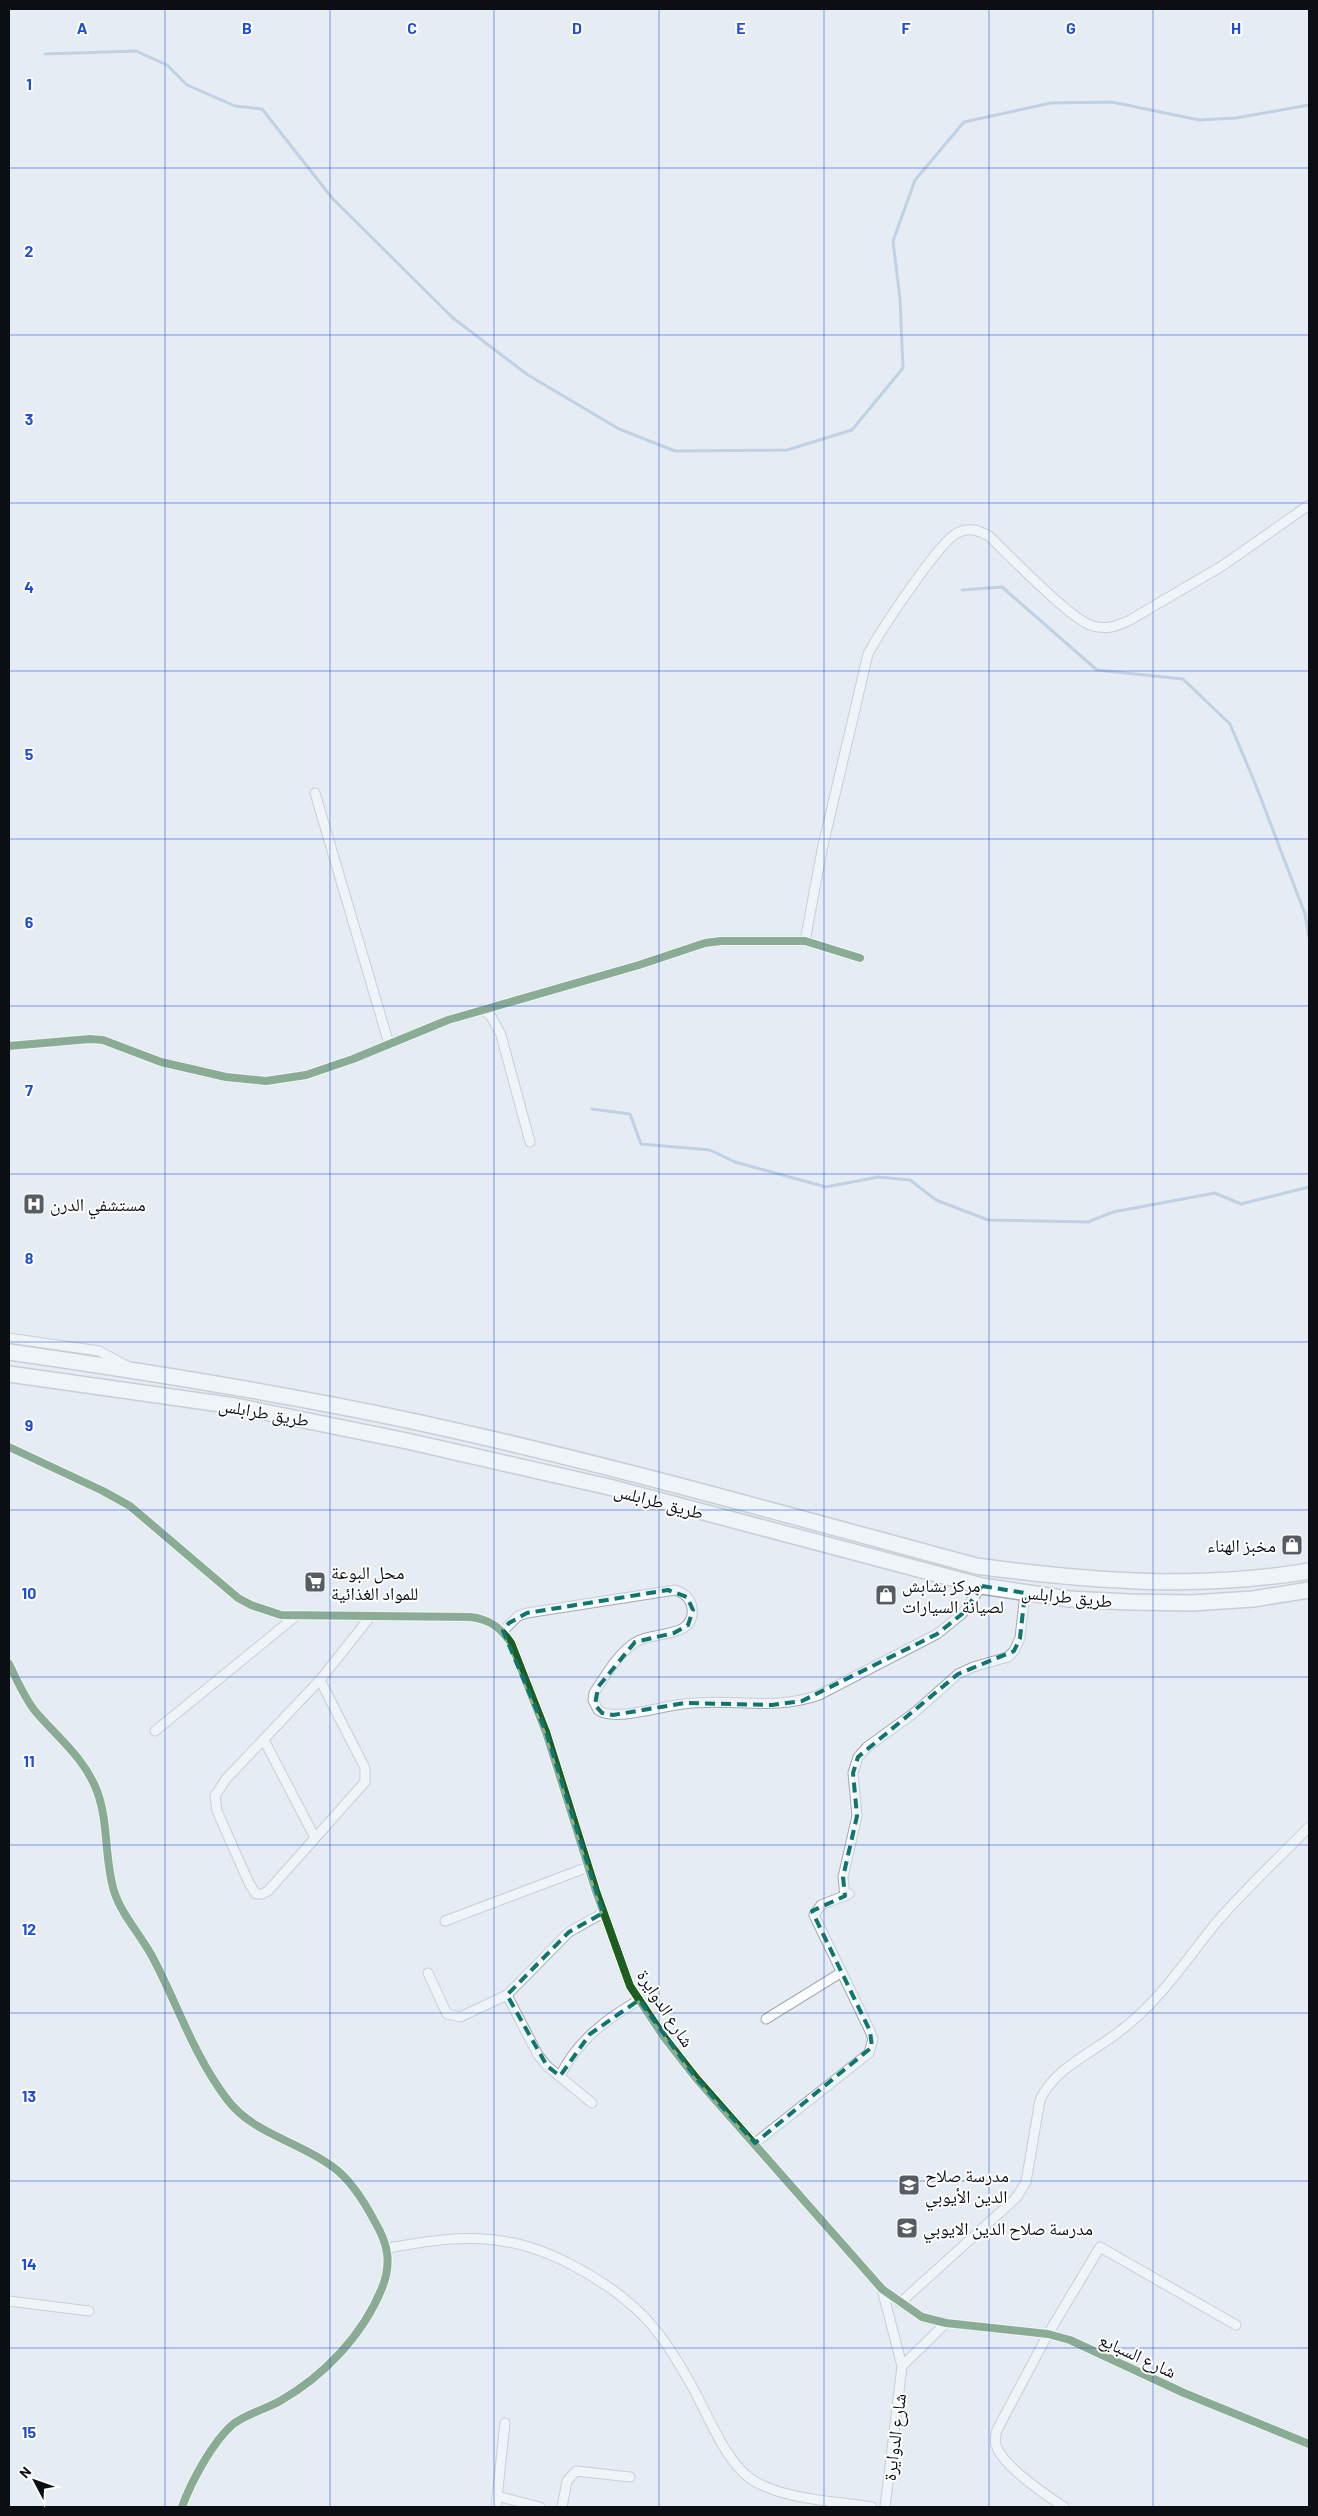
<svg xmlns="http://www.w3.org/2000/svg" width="1318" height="2516" font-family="Barlow,'Noto Naskh Arabic',sans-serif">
<rect width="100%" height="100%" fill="#e5ecf4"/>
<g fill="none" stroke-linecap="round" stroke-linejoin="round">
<g stroke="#92afd1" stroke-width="3">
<path d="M45 54 136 51 167 65 187 85 235 106 262 109 333 199 453 318 528 375 619 429 675 451 787 450 852 430 903 368 900 299 893 241 915 180 964 122 1051 103 1112 102 1199 120 1236 118 1309 105"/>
<path d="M962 590 1002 587 1097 670 1183 679 1230 724 1255 783 1305 914 1309 938"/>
<path d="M592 1109 630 1114 641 1144 710 1150 735 1162 826 1187 878 1177 910 1180 936 1200 988 1220 1088 1222 1113 1212 1215 1193 1241 1204 1309 1187"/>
</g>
<g stroke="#a4a9af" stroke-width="11">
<g id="minor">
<path d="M315 793 389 1044"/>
<path d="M805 941 822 850 868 654C879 633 938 543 957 533 969 527 978 530 989 536 1009 555 1072 621 1093 626 1107 630 1118 626 1130 620L1222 566 1309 505"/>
<path d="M483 1009 492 1018 501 1035 530 1142"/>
<path d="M9 1046 90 1039 103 1040 161 1062 226 1077 266 1081 306 1075 353 1059 448 1020 639 965 705 943 721 941H805L860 958"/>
<path d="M9 1338 99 1351 127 1366"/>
<path d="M9 1447 103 1491 130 1506 238 1598 251 1605 281 1615 470 1617C489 1619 500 1627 511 1643L546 1732 596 1891 630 1986 664 2037 696 2078 882 2289 922 2317 946 2323 1048 2334 1070 2340 1184 2393 1309 2444"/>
<path d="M503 1631 518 1616 527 1613 675 1590C684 1593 691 1598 692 1608 696 1639 653 1631 636 1642 619 1652 605 1676 594 1693L593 1700 598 1710C613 1722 663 1706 683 1704 731 1697 771 1712 819 1695L937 1634 962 1614 982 1586"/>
<path d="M9 1664C17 1680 24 1697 35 1711 57 1737 84 1757 97 1791 109 1823 104 1858 114 1891 121 1914 140 1934 152 1956 177 2003 193 2054 226 2098 252 2134 299 2141 333 2167 351 2180 365 2203 375 2222 388 2244 392 2263 382 2288 363 2335 324 2376 280 2401 264 2410 245 2414 232 2425 212 2443 191 2482 182 2507"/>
<path d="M320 1680 365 1768V1782L268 1891 262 1894H256L249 1883 217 1811 215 1796 226 1779 320 1680 371 1616"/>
<path d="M155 1731 296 1616"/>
<path d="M264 1740 315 1838"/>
<path d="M845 1896 843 1877 857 1816 853 1773 858 1757 867 1747 914 1713 958 1674 973 1667 1008 1657 1014 1651 1020 1638 1025 1593"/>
<path d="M445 1921 588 1867"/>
<path d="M428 1973 447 2014 460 2017 507 1995 569 1932 603 1913"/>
<path d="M507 1995 538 2055 547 2066 592 2103"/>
<path d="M766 2019 842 1972"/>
<path d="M560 2076C577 2041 606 2019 639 2000"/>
<path d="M755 2143 869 2053 873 2039 870 2031 814 1915 821 1905 849 1894"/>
<path d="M388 2248C427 2241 468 2234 508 2242 550 2249 603 2279 635 2308 660 2330 678 2361 694 2390 708 2416 728 2466 754 2481 787 2500 834 2501 872 2507"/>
<path d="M882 2289 902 2366 885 2507"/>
<path d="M9 2301 89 2311"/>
<path d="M900 2303 1016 2198 1026 2182 1040 2100C1054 2068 1094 2052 1120 2031 1160 2001 1185 1961 1216 1923 1245 1889 1278 1859 1309 1827"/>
<path d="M902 2366 946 2323"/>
<path d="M497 2496 540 2507"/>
<path d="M496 2507 505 2423"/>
<path d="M562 2507 567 2481 576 2471 630 2477"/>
<path d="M1064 2507C1046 2495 1002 2466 996 2445 994 2440 996 2435 997 2430L1048 2334 1100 2247 1236 2325"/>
</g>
</g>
<g stroke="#a4a9af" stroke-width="18">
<g id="trunk">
<path d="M9 1352C142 1371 275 1392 407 1420 598 1461 787 1515 976 1566 1088 1581 1198 1590 1309 1571"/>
<path d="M9 1374 235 1406 407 1441 609 1487 982 1586 1069 1599 1129 1602 1192 1603 1253 1599 1309 1590"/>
</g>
</g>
<use href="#minor" stroke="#fbfcfd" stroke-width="9"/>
<use href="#trunk" stroke="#fbfcfd" stroke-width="15"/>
<g stroke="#fff" stroke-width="11">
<g id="cycleway">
<path d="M9 1046 90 1039 103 1040 161 1062 226 1077 266 1081 306 1075 353 1059 448 1020 639 965 705 943 721 941H805L860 958"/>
<path d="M9 1447 103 1491 130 1506 238 1598 251 1605 281 1615 470 1617C489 1619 500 1627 511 1643L546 1732 596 1891 630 1986 664 2037 696 2078 882 2289 922 2317 946 2323 1048 2334 1070 2340 1184 2393 1309 2444"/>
<path d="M9 1664C17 1680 24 1697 35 1711 57 1737 84 1757 97 1791 109 1823 104 1858 114 1891 121 1914 140 1934 152 1956 177 2003 193 2054 226 2098 252 2134 299 2141 333 2167 351 2180 365 2203 375 2222 388 2244 392 2263 382 2288 363 2335 324 2376 280 2401 264 2410 245 2414 232 2425 212 2443 191 2482 182 2507"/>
</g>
</g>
<use href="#cycleway" stroke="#1b5e20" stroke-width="8"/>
</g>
<path d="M0 0H1318V2516H0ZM982 1586 1025 1593 1020 1638 1014 1651 958 1674 858 1757 853 1773 857 1816 843 1877 845 1896 812 1911 870 2031 872 2047 755 2143 696 2078 639 2000 590 2034 560 2076 547 2066 507 1995 569 1932 603 1913 546 1732 503 1631 509 1623 527 1613 668 1590 687 1597 693 1610 688 1625 674 1633 635 1642 598 1687 595 1705 602 1713 613 1715 685 1703 772 1705 802 1701 937 1634 962 1614Z" fill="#e5ecf4" fill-opacity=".55" fill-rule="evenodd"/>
<path fill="none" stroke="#0f766e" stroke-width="4" stroke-dasharray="10 6" stroke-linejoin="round" d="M982 1586 1025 1593 1020 1638 1014 1651 958 1674 858 1757 853 1773 857 1816 843 1877 845 1896 812 1911 870 2031 872 2047 755 2143 696 2078 639 2000 590 2034 560 2076 547 2066 507 1995 569 1932 603 1913 546 1732 503 1631 509 1623 527 1613 668 1590 687 1597 693 1610 688 1625 674 1633 635 1642 598 1687 595 1705 602 1713 613 1715 685 1703 772 1705 802 1701 937 1634 962 1614Z"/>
<path fill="none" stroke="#1d4ed8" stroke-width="1" stroke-opacity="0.55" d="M165 9V2507M330 9V2507M494 9V2507M659 9V2507M824 9V2507M989 9V2507M1153 9V2507M9 168H1309M9 335H1309M9 503H1309M9 671H1309M9 839H1309M9 1006H1309M9 1174H1309M9 1342H1309M9 1510H1309M9 1677H1309M9 1845H1309M9 2013H1309M9 2181H1309M9 2348H1309"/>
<defs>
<g id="hospital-square" transform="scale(1.125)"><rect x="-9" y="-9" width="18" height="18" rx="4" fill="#575c62" stroke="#fff"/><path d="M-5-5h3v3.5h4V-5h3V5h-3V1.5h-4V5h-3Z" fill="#fff"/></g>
<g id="shop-square" transform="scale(1.125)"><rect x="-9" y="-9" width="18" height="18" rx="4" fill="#575c62" stroke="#fff"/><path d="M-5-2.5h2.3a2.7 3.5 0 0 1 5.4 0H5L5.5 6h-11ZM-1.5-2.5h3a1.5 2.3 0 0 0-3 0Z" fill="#fff"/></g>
<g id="supermarket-square" transform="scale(1.125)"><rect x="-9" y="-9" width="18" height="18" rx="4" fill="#575c62" stroke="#fff"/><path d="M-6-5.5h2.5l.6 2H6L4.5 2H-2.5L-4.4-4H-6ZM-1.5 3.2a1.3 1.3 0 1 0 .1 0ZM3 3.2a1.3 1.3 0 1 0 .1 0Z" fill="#fff"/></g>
<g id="school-square" transform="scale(1.125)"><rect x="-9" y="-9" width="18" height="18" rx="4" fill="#575c62" stroke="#fff"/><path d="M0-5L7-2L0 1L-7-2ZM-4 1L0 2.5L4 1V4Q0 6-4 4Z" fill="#fff"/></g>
</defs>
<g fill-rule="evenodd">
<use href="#hospital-square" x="34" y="1204"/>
<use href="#shop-square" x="1292" y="1545"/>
<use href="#supermarket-square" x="315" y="1582"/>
<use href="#shop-square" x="886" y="1595"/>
<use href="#school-square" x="909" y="2185"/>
<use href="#school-square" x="907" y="2228"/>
</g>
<g text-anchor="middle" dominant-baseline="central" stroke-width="4" stroke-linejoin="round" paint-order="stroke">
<g font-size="18" fill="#0b0f13" stroke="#fff" text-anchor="start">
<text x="50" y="1204">مستشفي الدرن</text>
<text x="1276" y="1545" text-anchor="end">مخبز الهناء</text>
<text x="331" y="1572">محل البوعة<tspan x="331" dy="21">للمواد الغذائية</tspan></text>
<text x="902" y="1585">مركز بشابش<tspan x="902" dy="21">لصيانة السيارات</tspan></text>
<text x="925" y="2175">مدرسة صلاح<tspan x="925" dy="21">الدين الأيوبي</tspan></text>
<text x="923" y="2228">مدرسة صلاح الدين الايوبي</text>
</g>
<g font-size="18" fill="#0b0f13" stroke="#fff">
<text transform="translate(264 1412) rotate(10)">طريق طرابلس</text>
<text transform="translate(659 1501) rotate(15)">طريق طرابلس</text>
<text transform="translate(1067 1596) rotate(6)">طريق طرابلس</text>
<text transform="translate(666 2008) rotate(57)">شارع الدوايرة</text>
<text transform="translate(1138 2355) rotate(25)">شارع السبايع</text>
<text transform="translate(894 2437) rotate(-83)">شارع الدوايرة</text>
</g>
</g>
<g font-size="16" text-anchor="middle" font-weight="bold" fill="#1d4ed8" stroke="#fff" stroke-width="4" stroke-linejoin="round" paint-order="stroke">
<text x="82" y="34">A</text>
<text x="247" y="34">B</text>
<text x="412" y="34">C</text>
<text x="577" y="34">D</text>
<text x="741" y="34">E</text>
<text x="906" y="34">F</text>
<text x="1071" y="34">G</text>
<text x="1236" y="34">H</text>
<text x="29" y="90">1</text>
<text x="29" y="257">2</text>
<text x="29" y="425">3</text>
<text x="29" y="593">4</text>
<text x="29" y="760">5</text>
<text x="29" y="928">6</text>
<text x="29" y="1096">7</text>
<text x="29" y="1264">8</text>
<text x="29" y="1431">9</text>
<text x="29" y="1599">10</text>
<text x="29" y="1767">11</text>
<text x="29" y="1935">12</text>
<text x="29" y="2102">13</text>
<text x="29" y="2270">14</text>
<text x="29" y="2438">15</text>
</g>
<rect width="1318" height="2516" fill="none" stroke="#0b0f13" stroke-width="20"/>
<g transform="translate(35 2481) rotate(311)" stroke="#ffffff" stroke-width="4" paint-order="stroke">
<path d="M0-4L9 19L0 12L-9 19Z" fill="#0b0f13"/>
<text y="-8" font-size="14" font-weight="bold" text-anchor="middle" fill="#0b0f13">N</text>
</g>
</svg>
